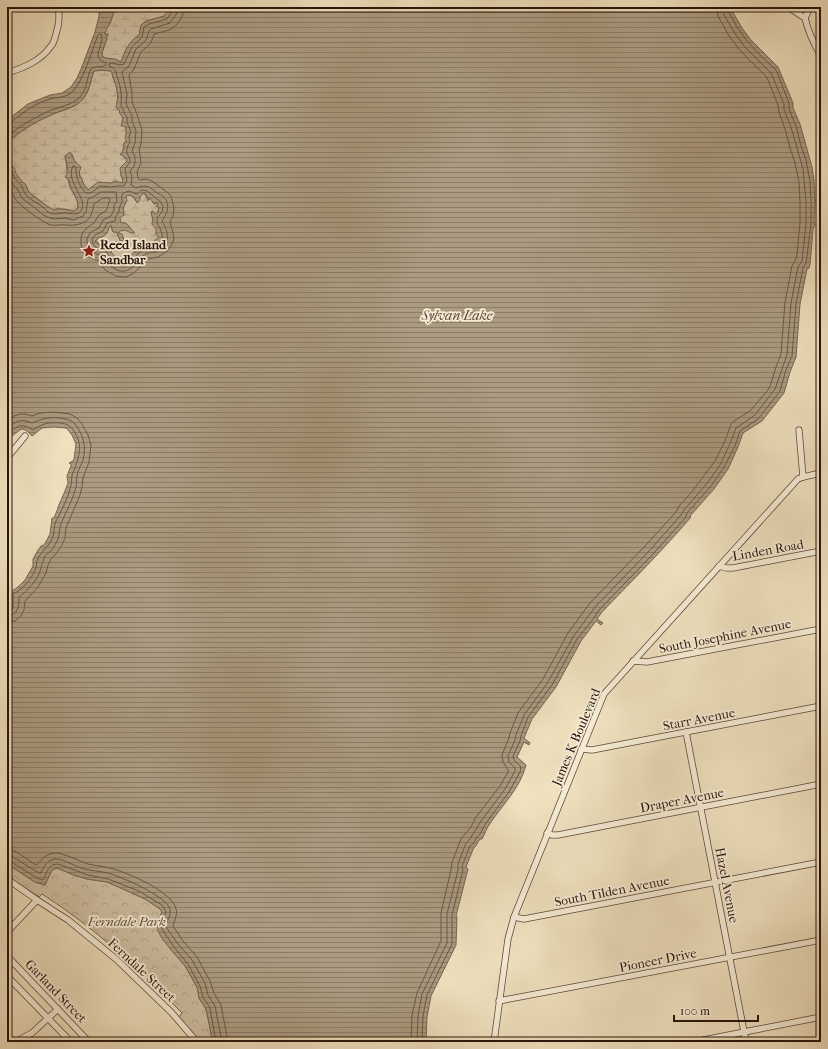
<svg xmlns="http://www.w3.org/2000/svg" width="828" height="1049" font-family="'IM FELL French Canon',serif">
<defs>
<pattern id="wetland-marsh" width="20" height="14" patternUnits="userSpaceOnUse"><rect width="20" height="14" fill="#cdbda0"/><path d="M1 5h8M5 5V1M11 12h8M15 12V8" fill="none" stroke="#b0a288"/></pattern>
<pattern id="park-crowns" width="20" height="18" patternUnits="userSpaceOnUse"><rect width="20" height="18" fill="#cdbda0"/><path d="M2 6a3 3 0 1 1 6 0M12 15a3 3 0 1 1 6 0" fill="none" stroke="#b0a288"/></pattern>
<pattern id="water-rules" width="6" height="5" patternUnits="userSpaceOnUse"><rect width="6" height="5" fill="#ab9b81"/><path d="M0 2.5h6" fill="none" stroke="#8b7d68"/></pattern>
</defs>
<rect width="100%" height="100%" fill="#efe0be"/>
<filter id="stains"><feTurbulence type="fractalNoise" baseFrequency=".005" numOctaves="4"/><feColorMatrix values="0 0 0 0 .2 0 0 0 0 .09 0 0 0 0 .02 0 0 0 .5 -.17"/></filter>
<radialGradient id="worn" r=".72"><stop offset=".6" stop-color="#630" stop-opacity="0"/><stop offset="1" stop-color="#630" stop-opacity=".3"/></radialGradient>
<g fill="url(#wetland-marsh)" stroke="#7a6856">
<path d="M115 7H170L165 16 146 21 141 25 139 35C129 42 125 50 121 62L112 59 105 58 102 56C102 50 105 44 107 39L106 37 107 35 105 36 106 28 110 24Z"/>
<path d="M102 70 111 71C113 74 112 77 114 80 118 90 118 96 117 107 120 110 121 116 123 118V121L127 132 126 135 127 141 124 143 123 151 121 153 126 158 127 161 121 168V176L123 180 122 183H104L93 186 88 190 84 185 81 177H80L79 166 74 160 72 154H68L65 156C67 165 67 175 69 184 71 192 79 199 78 208L74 211 65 209H62L58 208 54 210H52L29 192 25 185 7 165V143C20 131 33 123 49 116 60 110 74 109 82 100 90 92 90 81 94 71Z"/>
<path d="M142 193H146L145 195H147L146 197 147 198 148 201 150 198 153 201V203H156L157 202V207H159L158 212 155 214 153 211 151 212 153 220 152 224 157 229 156 234 159 237 152 243 144 244 141 246H138L139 249 130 256 125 262C119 263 114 257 111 252V250L116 248H119L118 249H120L116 242V243C112 244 108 242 104 242L105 245 104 247 100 246 96 240 99 237H102L107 233 109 227 111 225V228L113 232H117L118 236 122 241 123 238 122 235 119 233 118 232C122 228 128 230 133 231L126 223H121L119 219 120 217 124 215 123 209 126 202 125 196 130 195C134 197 135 201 138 203L140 197Z"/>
</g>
<path fill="url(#park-crowns)" stroke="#7a6856" d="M7 864 35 882 45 885 52 870 57 868 74 875 87 879 107 882 123 889 145 899 160 909 162 912 159 919 167 944 185 966 198 989 199 998 206 1009 209 1023 211 1034 213 1042H200L179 1017 182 1013C138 968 95 928 42 894L39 897 7 876Z"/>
<path fill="url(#water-rules)" stroke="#776552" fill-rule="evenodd" d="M99 7H115C114 12 112 18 110 23 108 28 106 28 105 35L108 34V36L106 37 107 39C105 44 102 50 102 56L105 58 115 59 121 62C125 50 129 42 139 35L141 25 146 21 164 16 170 7H730L742 28 751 40 778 67 793 103V108L800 124 812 167 814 181 815 202 814 221 815 224 813 230 810 264 809 268 807 269 800 304 796 357 790 372 784 393 762 421 743 433 738 447 728 469 714 489 690 516 691 517C662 551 632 581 602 612L597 619 603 623 601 625 596 621 581 641 556 687 532 719 524 738 530 743 529 745 524 742 517 757 526 765C520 789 502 805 489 825 486 829 485 834 482 839H480L475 847H474L466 867 468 869 456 916 457 917 456 945 431 996 427 1017 426 1042H213L211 1034 209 1023 206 1009 199 998 197 987 185 966 171 950 161 937 158 930 157 922 162 912 160 909 145 899 123 889 107 882 87 879 74 875 57 868 52 870 45 885 35 882 7 864V612L9 604V593L18 587 25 580 33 566V559L38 550 41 546 44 545 48 538 50 534 52 518H54L58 508V507L65 491 68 483 67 476 71 466V464L69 463 73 461 74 459 76 444 72 435 68 430 66 428 54 427 42 428 32 436C29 433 26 429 21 429L7 440V165C17 167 13 168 17 175 19 179 23 182 26 185 27 187 27 189 28 191 30 194 51 209 54 210 61 208 66 210 74 211L78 208C79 198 70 190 69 180L65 177C70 171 66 162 65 156L70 152 74 160 81 167 79 173 80 177H81L84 185 88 190 98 182 111 183 115 181 122 183 123 178 121 176 120 168 127 161 126 158H124L123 155H120L121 153 123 151 124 143 127 141 125 139C126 134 127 131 125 126H121L123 118 119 112 120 111C119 110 118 110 117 109 115 105 118 100 118 96 117 90 116 85 114 80 112 76 113 74 111 71L102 70 94 71C90 81 90 91 82 100 74 109 60 110 49 116 33 123 20 131 7 143V120L28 104 50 95 62 93 71 87 77 78 81 69 95 32 99 16ZM142 193H145V195H147L146 197 148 198V200L150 198 154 204 157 202 158 204 156 206 159 207 158 212 155 214 153 211 151 212 153 220 152 224 156 229V234L159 237 152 243 144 244 141 246H138L139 249C134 250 133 255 129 256L128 258 125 262C118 263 115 256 111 252V250L116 249V248H119L118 250 120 249V246H118V243L116 241V243L113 244 110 242 104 243 105 245 104 247 100 246 95 241 100 237H102L107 233 109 227 111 225 113 232H117L120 241 124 240 122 234 119 233 120 231 125 230 131 233H134V232L131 229 126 223H121L120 218 124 215 123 208 127 200 126 196 130 195 135 198 137 203 140 200V197L143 194Z"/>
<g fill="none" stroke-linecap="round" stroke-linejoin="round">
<g stroke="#6a5846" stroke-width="1">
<path d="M7 123 11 122C23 113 35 103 50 99 58 97 64 98 71 93 83 83 92 50 98 35L99 34H101C104 42 98 48 98 56L100 60 106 63V65C102 68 96 65 91 69 86 78 88 88 80 97 72 105 59 107 49 111 34 118 19 126 7 137"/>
<path d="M7 169 12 171C14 180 17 180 22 186 23 189 24 192 26 195 30 200 38 203 43 207 46 210 47 212 50 213 55 215 60 213 65 213 71 213 79 217 82 209 87 198 65 181 73 166H75L76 168C75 176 80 188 86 193H91L100 186 111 187 117 186H124L127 180 125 169 130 162C130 157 128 156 127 153 126 149 128 145 130 142L129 137 131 131 127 123V117L124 113 123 109 121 106C122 96 121 88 118 79 115 73 118 69 109 66V64L112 63 120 65 124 64 132 47 142 37 144 27 149 24 167 19 173 10V7"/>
<path d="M7 174 10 181 18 190 22 198 39 211 43 215 50 218 55 219 65 218 74 220 78 218 83 216 86 212 88 199 93 197 101 192H116L117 201 114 205V210L111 216 103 220 99 228 91 232 87 238V243L89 248 96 254 102 256C108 265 121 278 132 267 136 264 141 256 146 254 148 252 152 253 155 252 170 246 170 234 162 221 167 214 171 205 164 197 161 194 162 196 159 194 149 188 149 183 136 188L131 185 132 177 130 171 134 166 135 162V156L132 152 133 148 135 143 136 131 132 121V116L126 104 127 94 122 72 129 66 136 49 146 40 149 31 151 29 170 23 177 13 178 7"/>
<path d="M7 187C9 189 12 191 13 194 15 197 15 200 18 202 22 207 45 224 51 225 56 226 61 224 66 225 76 226 88 224 92 213 93 210 93 207 94 204L103 198H109L110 200 106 211 99 215 94 223 88 227 83 232 81 238V245L84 251 89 256 93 259 99 261 105 270 116 276 126 277 134 273 148 259 158 257 167 251 171 246 174 239 173 233 170 222 173 216 174 208 171 196 167 192 152 181 146 179 140 180 138 178 137 172 141 163 140 155 139 150 141 144 142 130 137 114 132 102V93L129 75 134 69 141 52 151 43 154 34C167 30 172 32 180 20 183 15 184 12 184 7"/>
<path d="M142 190 147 191 161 202 163 207 162 212 157 218V223L160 228 163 238C161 242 155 247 151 247 150 248 145 248 145 248 135 252 130 272 118 264 112 261 109 257 106 251 99 250 92 247 92 239L95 235 103 231 107 223 115 221 116 216 119 212C119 206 121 206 122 201 122 198 121 196 123 193L129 191 137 194Z"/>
<path d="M7 421 14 416 20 414H25L32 416 40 413 53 412 70 414 77 418 82 424 88 435 91 445 89 462 83 478 82 487 80 495 66 528 65 538 62 545 56 554 51 559 48 565 46 573 38 587 25 601 24 610 21 616 15 621 7 622"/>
<path d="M7 428C16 421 21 418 32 423 42 418 54 416 65 419 72 420 76 424 79 430 85 440 86 452 82 463 80 467 77 472 77 477 76 480 77 483 76 487 73 499 67 510 62 521 59 527 60 533 58 539 56 543 54 547 52 550 49 553 47 553 45 556 43 561 42 564 41 568 39 579 27 591 19 597 19 607 18 615 7 616"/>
<path d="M7 435C17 426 20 422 33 430 44 423 48 422 61 423 68 424 72 427 75 433 83 446 79 455 75 468 74 471 72 473 72 476 71 479 72 482 71 485 69 496 61 512 56 521 53 527 55 534 52 539 48 548 40 552 37 561 36 563 37 565 36 567 35 572 30 579 27 583 23 588 19 591 13 594V608L11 611H7"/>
<path d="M7 850 15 851 36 865C43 860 45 853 56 853 63 853 80 861 88 864 95 866 103 866 110 868 126 872 172 891 176 909 178 915 174 920 173 926L183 941 197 957 210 981 214 993 221 1005 228 1042"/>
<path d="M7 856 13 857 39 873H41C44 866 47 860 55 859 62 858 74 866 81 868 90 871 99 871 108 873 122 877 163 895 169 907 173 915 166 920 166 927L178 944 192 960 205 983 208 995 215 1006 222 1042"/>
<path d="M7 861H10L37 878 42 880 44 879C47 871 49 864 58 864L88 875 108 879 139 891 147 896 162 905 164 908 166 912 161 923 162 929 174 947 188 964 200 986 203 997 210 1008 216 1042"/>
<path d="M411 1042 412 1015 417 993 441 941V913L451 870 452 862 461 839 471 827 476 817 500 786 508 772V770L503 762 502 755 509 738 510 733 518 713 543 679 568 633 590 603 646 545 676 512 679 506 691 493 715 461 725 441 731 424 734 421 750 411 768 390 770 386 776 367 781 354 785 302 792 266 796 259 797 254 800 223V201L799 182 795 163 790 148 785 129 779 112 778 105 768 80 766 76 750 61 739 49 729 36 718 16 716 7"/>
<path d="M417 1042 418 1016 422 994 447 943V914L458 870V864L466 843 470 839 481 821 505 789 515 771V768L509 762 508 756 515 740 516 735 524 715 548 682 573 637 595 607 650 550 681 515 684 510 708 482 720 465 730 444 736 428 755 415 775 389 782 369 787 355 791 303 798 267 802 261 806 224V202L803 169 791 127 784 110V104L771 73 744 46 734 32 723 13 722 7"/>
<path d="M422 1042 423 1016 427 995 452 944V915L463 870 462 866 470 846 474 843 477 837 480 834 486 823 509 792 520 772 521 767 514 760 513 756 520 741 521 736 528 717 552 685 577 639 594 618 599 610 653 554 686 517 687 513 711 486 724 467 735 446 740 431 758 419 780 391 786 370 792 356 796 304 803 268 806 263 811 224V202L810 181 806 160 801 146 796 126 789 109V103L777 72 775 69C758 54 743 39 732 18 730 14 727 11 727 7"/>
</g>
<g stroke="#5a4738" stroke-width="7">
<g id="minor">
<path d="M788 7 805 18C808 32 814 44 821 56"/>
<path d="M805 18 810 7"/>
<path d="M7 73C23 68 41 61 51 46 54 43 55 38 56 34 59 25 60 16 58 7"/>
<path d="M799 430 803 477"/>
<path d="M7 458 25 436"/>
<path d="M719 566 726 568H733L821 551"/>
<path d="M633 661 647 662 821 629"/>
<path d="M686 732 746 1042"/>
<path d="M581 749 592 750 821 706"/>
<path d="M547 833 552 835H558L821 784"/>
<path d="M7 879 37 900 68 920 116 959 171 1012 197 1042"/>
<path d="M514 917 524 919 821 862"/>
<path d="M7 932 37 900"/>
<path d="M7 956 89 1042"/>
<path d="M7 976 71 1042"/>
<path d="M499 1001 821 940"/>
<path d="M15 1042 32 1033 58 1009"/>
<path d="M494 1042 508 939 514 917 604 694 798 479 803 477 821 473"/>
<path d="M693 1042 821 1017"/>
</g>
</g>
<use href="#minor" stroke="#f5ebd5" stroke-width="5.5"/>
</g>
<defs>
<g id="sight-bare" transform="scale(1.08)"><path d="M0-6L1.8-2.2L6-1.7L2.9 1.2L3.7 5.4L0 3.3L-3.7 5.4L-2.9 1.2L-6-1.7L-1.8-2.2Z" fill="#8f2418" stroke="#f5ebd5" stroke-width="2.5" paint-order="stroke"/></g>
</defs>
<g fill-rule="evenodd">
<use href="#sight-bare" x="89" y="251"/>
</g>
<g text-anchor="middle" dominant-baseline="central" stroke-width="3.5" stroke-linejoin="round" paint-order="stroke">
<g font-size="13" font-weight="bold" fill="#28140b" stroke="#f5ebd5" text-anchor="start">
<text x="100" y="244">Reed Island<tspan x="100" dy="15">Sandbar</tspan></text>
</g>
<g font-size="13" fill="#28140b" stroke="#f5ebd5">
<text transform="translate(768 550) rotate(-10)">Linden Road</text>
<text transform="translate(725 636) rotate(-11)">South Josephine Avenue</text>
<text transform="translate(699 719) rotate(-11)">Starr Avenue</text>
<text transform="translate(576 737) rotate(-67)">James K Boulevard</text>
<text transform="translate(682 800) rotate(-11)">Draper Avenue</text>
<text transform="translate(727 885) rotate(79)">Hazel Avenue</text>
<text transform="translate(612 891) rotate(-11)">South Tilden Avenue</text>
<text transform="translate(658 960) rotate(-11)">Pioneer Drive</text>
<text transform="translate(142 970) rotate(43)">Ferndale Street</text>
<text transform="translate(56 991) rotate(46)">Garland Street</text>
</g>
<g font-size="13" font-style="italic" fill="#624f3f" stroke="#f5ebd5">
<text x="127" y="921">Ferndale Park</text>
</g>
<g font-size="14" font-style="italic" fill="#5c4a3a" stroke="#f5ebd5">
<text x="457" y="315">Sylvan Lake</text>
</g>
</g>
<rect width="828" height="1049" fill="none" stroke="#efe0be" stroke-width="24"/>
<rect x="8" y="8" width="812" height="1033" fill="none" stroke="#28140b" stroke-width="2"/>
<rect x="12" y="12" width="804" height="1025" fill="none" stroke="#28140b"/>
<path d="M674 1015v6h84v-6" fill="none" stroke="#28140b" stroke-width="2"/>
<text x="680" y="1015" font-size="12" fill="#28140b" stroke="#f5ebd5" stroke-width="3" paint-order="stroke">100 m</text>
<rect width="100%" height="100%" filter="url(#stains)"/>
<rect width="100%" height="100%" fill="url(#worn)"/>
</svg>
